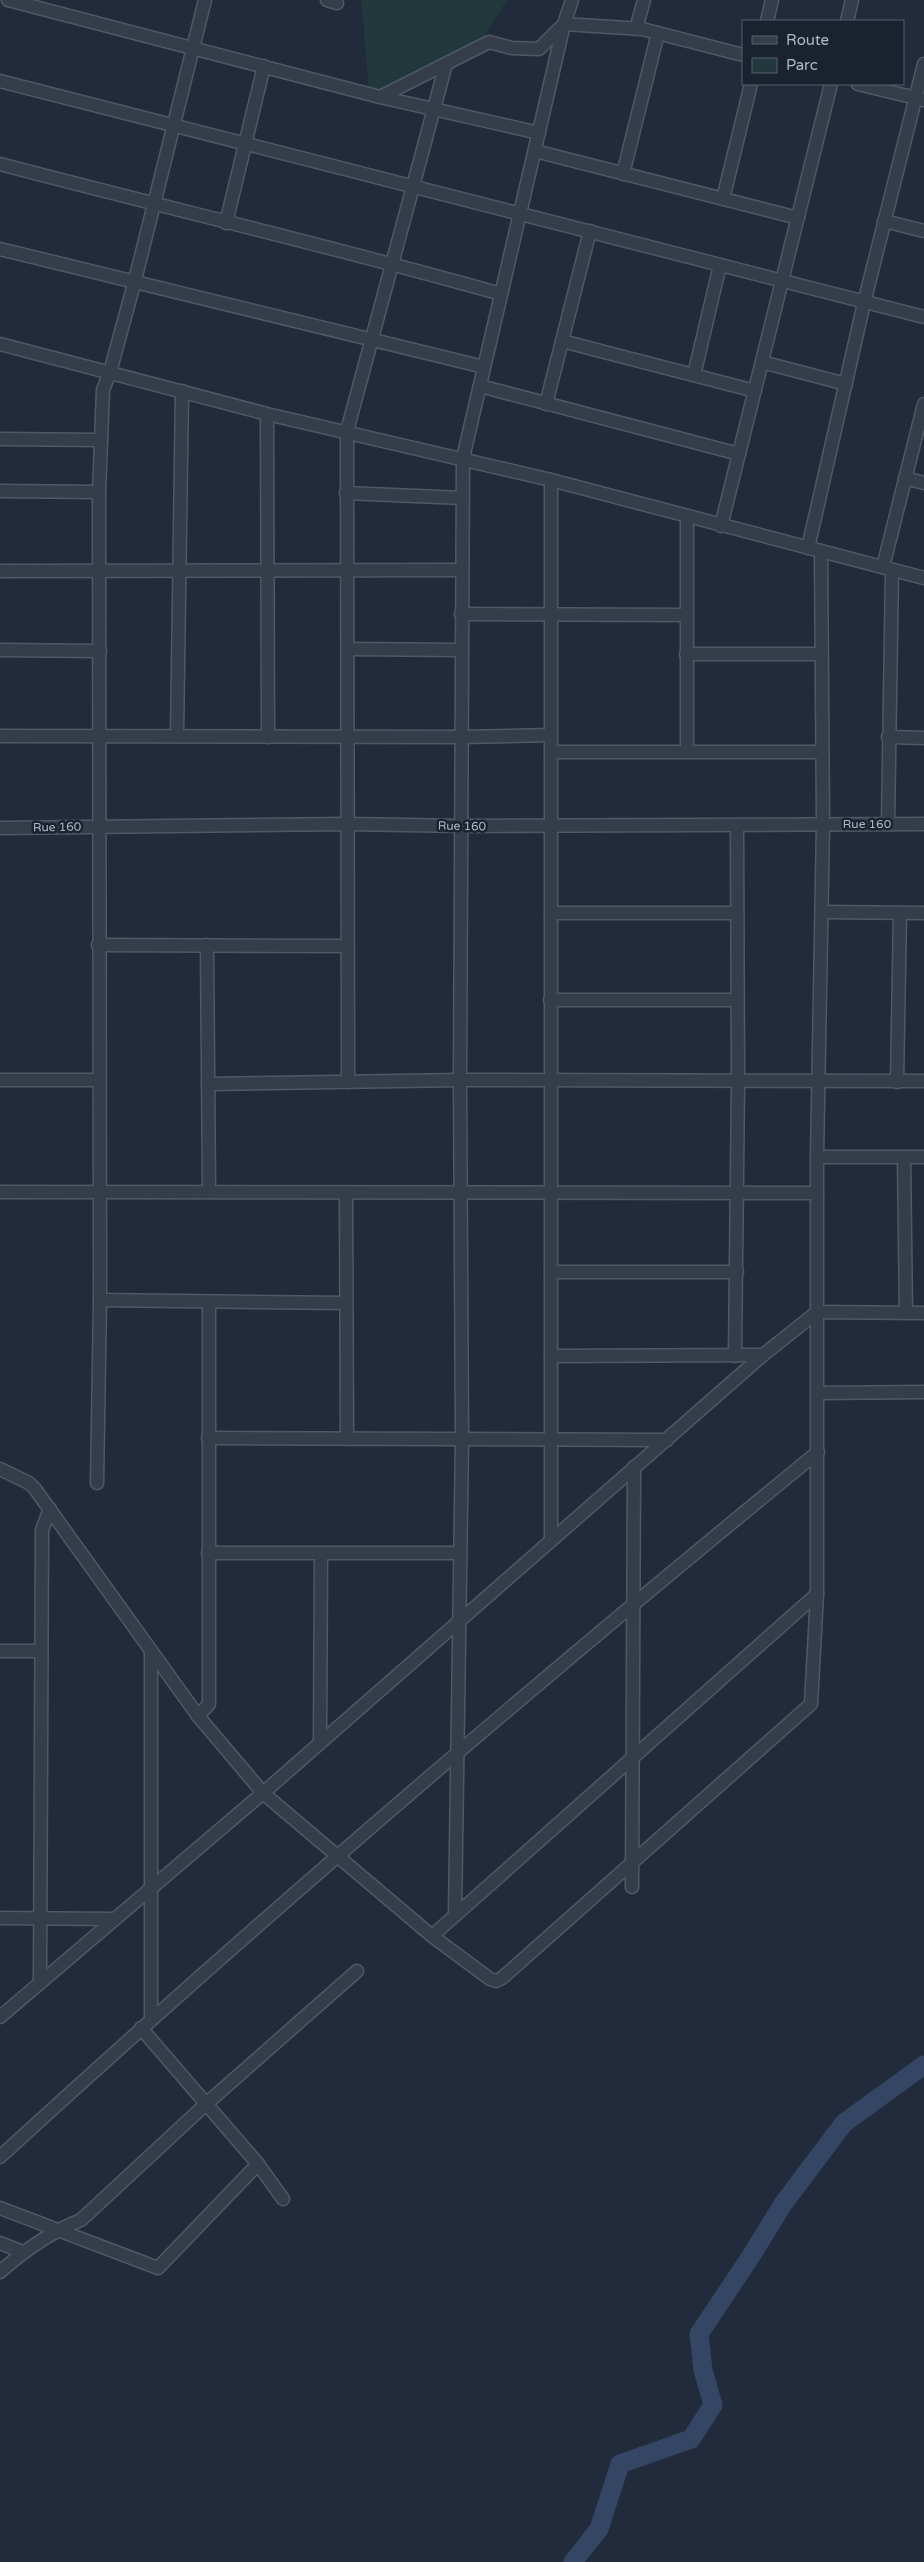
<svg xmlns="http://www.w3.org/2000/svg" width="924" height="2562" font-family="'Varela Round',sans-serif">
<rect width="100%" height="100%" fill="#212b3b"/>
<path fill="#23383c" d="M361 0H507L484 36 378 93 369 91Z"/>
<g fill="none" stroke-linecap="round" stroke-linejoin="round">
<path stroke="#344663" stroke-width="19" d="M573 2562 599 2529 620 2464 691 2439 713 2405 703 2370 699 2334 751 2256 783 2204 844 2123 924 2065"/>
<g stroke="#505866" stroke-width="15">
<g id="minor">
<path d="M8 0 380 97 539 133"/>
<path d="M327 0 337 3"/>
<path d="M767 21 772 0"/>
<path d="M847 21 852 0"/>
<path d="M636 29 644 0"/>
<path d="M0 81 924 317"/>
<path d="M858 84 924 100"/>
<path d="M380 97 489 42 512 48 539 49 564 24 642 29 743 55"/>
<path d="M535 151 798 218"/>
<path d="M0 164C167 208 335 247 501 294"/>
<path d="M623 174 658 33"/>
<path d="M723 199 751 84"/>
<path d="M884 221 924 231"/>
<path d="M226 223 264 66"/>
<path d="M0 249 484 367"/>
<path d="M562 341 755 391"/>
<path d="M0 344 267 414 551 480 924 578"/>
<path d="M762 362 846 384"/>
<path d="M694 375 720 265"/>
<path d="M480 386 739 454"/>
<path d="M546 404 590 231"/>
<path d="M267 414 268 737"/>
<path d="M0 439 101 440"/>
<path d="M905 478 924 483"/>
<path d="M551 480V1540"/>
<path d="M0 491 99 492"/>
<path d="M346 493 462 498"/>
<path d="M687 517V751"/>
<path d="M721 526 831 84"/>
<path d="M808 548 864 303 924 64"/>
<path d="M883 567 924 404"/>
<path d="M0 571 462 570"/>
<path d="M461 614 686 615"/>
<path d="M348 649 461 650"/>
<path d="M0 650 100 651"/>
<path d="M686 654H821"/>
<path d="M0 736 462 737 551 735"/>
<path d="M177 736 182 391"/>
<path d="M888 737 924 738"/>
<path d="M551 752H822"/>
<path d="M888 824 892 570"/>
<path d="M0 828 348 824 463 826 924 824"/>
<path d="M822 912 924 913"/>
<path d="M551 913H737"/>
<path d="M98 945 347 946"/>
<path d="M207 945 209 1191"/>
<path d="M550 1000H738"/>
<path d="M0 1080H99"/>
<path d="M348 1082 347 431 446 64"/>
<path d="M897 1082 900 913"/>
<path d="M208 1084 460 1080 924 1081"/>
<path d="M817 1157H924"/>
<path d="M904 1157 906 1313"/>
<path d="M0 1192 817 1193"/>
<path d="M346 1193 347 1439"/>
<path d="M551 1272H737"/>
<path d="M100 1300 346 1303"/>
<path d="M551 1356 763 1355"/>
<path d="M735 1356 738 1082 737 825"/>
<path d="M818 1393 924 1392"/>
<path d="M208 1438 667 1440"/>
<path d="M0 1469 29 1483 35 1489 198 1716 263 1793 432 1936 490 1979 496 1981 502 1978 811 1704 817 1594V1157L823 824 821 551"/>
<path d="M97 1483 100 1300 99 492 103 390 110 372 134 284 205 0"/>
<path d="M208 1553H460"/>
<path d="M0 1651H41"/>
<path d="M198 1716 209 1704V1302"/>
<path d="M320 1742 321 1553"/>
<path d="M632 1887 634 1467"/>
<path d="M455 1915 462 1440 460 1080 463 458 564 24 572 0"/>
<path d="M0 1918 115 1919"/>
<path d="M432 1936 817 1594"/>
<path d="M40 1981 42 1530 50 1509"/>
<path d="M0 2017 263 1793 763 1355 817 1312 924 1313"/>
<path d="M151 2019V1653"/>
<path d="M141 2028 258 2164 283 2199"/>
<path d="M0 2157C265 1914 539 1680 818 1452"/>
<path d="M0 2208 158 2268 258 2164"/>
<path d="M0 2243 23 2252"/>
<path d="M0 2272C25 2250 50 2232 81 2220L206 2104 357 1971"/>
</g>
</g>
<use href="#minor" stroke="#353d4b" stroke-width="12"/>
</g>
<g text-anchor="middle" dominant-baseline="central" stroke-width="5" stroke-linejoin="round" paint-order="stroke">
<g font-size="12" fill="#b0b8c7" stroke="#1a2230">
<text x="867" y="824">Rue 160</text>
<text transform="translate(462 826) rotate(1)">Rue 160</text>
<text transform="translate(57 827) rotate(-1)">Rue 160</text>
</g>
</g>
<rect x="742" y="20" width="162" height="65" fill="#1a2230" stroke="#565e6c"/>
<rect x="752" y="36" width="25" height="8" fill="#353d4b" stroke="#565e6c"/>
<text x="786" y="45" font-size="15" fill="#b0b8c7">Route</text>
<rect x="752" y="58" width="25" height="15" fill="#23383c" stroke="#565e6c"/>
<text x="786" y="70" font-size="15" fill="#b0b8c7">Parc</text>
</svg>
